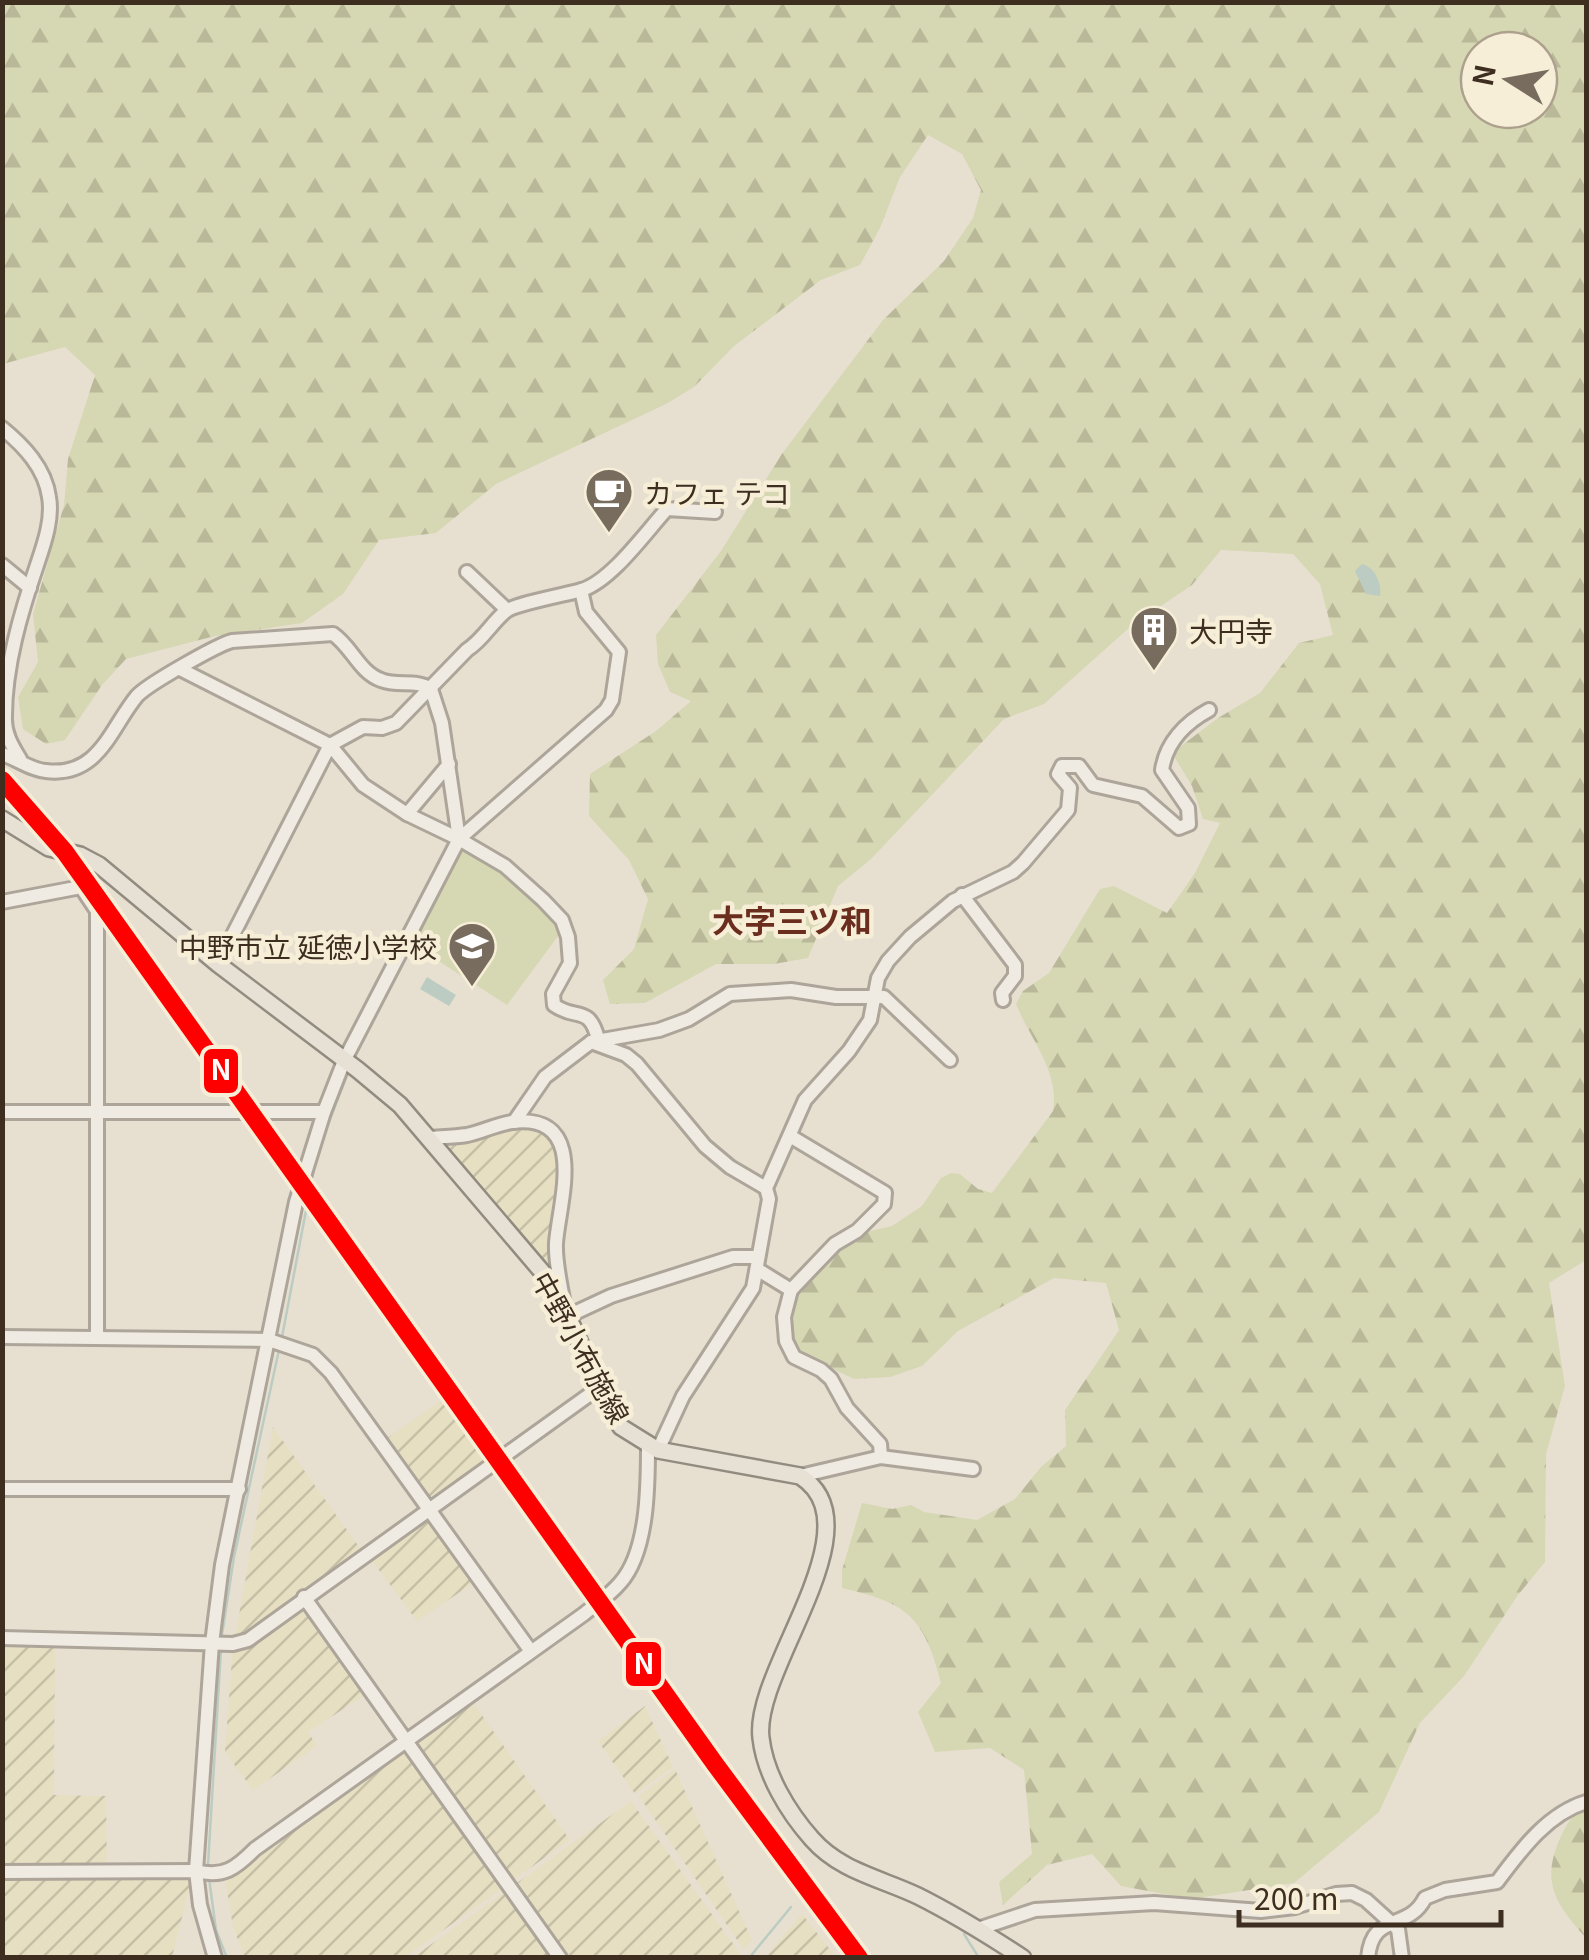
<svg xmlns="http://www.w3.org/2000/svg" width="1589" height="1960" font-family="Georgia,'Noto Sans JP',serif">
<defs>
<pattern id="farmland-furrows" width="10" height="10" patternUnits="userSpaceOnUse" patternTransform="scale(2.5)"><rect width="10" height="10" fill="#e6dfc2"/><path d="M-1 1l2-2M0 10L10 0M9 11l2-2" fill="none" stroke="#c6c0a6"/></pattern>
<pattern id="forest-firs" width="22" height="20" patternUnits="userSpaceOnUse" patternTransform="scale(2.5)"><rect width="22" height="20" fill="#d6d7b3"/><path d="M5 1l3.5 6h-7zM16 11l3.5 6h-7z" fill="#b9b99a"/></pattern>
</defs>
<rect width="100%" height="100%" fill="#e7e0d1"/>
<g fill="url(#farmland-furrows)">
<path d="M512 1127 536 1129 550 1138 559 1150 557 1287 494 1204 448 1152 453 1141Z"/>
<path d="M442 1400 487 1462 434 1501 429 1499 386 1439Z"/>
<path d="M273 1427 362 1551 247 1636 235 1637Z"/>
<path d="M425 1518 429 1519 475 1582 417 1621 370 1558Z"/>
<path d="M304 1597 371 1691 308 1732 317 1746 253 1790 225 1752 233 1644Z"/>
<path d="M55 1642 54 1795 106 1796 107 1869 3 1868 2 1643Z"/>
<path d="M472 1701 570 1840 513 1880 415 1745V1740Z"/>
<path d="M645 1706 673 1767 635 1794 598 1741Z"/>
<path d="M405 1748 503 1888 405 1957 245 1958 233 1927 225 1878 236 1875 255 1855Z"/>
<path d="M675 1769 752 1940 744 1950 639 1796Z"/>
<path d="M631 1801 741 1955 738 1958 566 1957 517 1887V1883Z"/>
<path d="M2 1876 188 1877 191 1881 172 1957 9 1958 3 1956Z"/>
<path d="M506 1891 555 1958H412Z"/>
<path d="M802 1914 836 1957H765Z"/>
</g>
<path fill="#d6d7b3" d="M462 846 502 870 557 921 561 932 507 1005 412 944Z"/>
<g fill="url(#forest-firs)" fill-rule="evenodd">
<path d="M3 3H1586V1260L1549 1283 1565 1386 1546 1454 1545 1562 1518 1595 1464 1676 1420 1723 1379 1812 1294 1883 1191 1899 1121 1886 1092 1854 1047 1865 1003 1905 999 1882 1032 1854 1024 1770 990 1748 935 1752 918 1712 941 1683C924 1616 907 1603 842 1588V1570L862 1503 892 1509 911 1505 924 1512 977 1520 1015 1499 1041 1467 1066 1446 1065 1410 1119 1330 1106 1283 1054 1278 958 1331 922 1366 890 1377 854 1379 800 1353 791 1335V1317L797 1292 836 1250 866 1232 892 1226 922 1206 941 1178 951 1173 960 1174 978 1189 992 1193 1053 1111C1060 1072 1030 1039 1016 1004L1023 991 1049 973 1100 889 1114 886 1167 913 1195 873 1220 823 1203 819 1192 786 1172 753 1218 718 1260 693 1299 643 1333 635 1320 584 1293 554 1221 550 1192 585 1130 627 1044 704 1004 719 871 859 838 886 808 958 774 964H716L645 1003 610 1004 603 980 634 949 648 899 629 860 589 816 590 774 656 731 691 701 670 692 658 664 656 635 721 551 781 455 883 320 944 261 973 218 981 190 962 154 928 135 900 177 880 228 860 265 821 280 734 346 694 387 666 404 496 484 436 533 379 540 343 594 302 623 215 636 126 659 102 685 65 740 46 744 23 729 18 697 38 662 33 614 64 505 68 459 95 375 65 347 3 364ZM1479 50H1539V110H1479Z"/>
<path d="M1586 1806V1938C1555 1904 1540 1881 1561 1836 1568 1821 1573 1814 1586 1806Z"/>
</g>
<g fill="#bcccc2">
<path d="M1362 564C1375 567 1382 584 1380 596L1366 594 1355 571Z"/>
<path d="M427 977 456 995 449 1006 420 989Z"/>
</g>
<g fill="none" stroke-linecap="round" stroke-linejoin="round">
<g stroke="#bcccc2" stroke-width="2.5">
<path d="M2 809 47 839"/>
<path d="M54 842 84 849"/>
<path d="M139 889 152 900"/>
<path d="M323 1137 348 1073"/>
<path d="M282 1337 316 1158"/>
<path d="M221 1641 234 1557 279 1350"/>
<path d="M208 1865 221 1649"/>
<path d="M209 1878 216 1930 227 1958"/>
<path d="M964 1934 979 1958"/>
<path d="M749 1958 791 1907"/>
</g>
<g stroke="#ada599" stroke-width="18">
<g id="minor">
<path d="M2 428C24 446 45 468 49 497 53 519 44 544 37 565 21 612 5 666 5 716 4 733 12 746 20 759"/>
<path d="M2 565 30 588"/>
<path d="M467 572 507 610"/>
<path d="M180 669 330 745 363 785 407 814 459 839 505 866 543 900 562 920 568 937 570 963 553 994 554 1005C576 1021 589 1004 598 1039"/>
<path d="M431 689 442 723 459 839"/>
<path d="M2 754C17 759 31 770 46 771 99 778 111 727 137 696 148 684 217 645 232 641L333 634C352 647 359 672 381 680 397 687 416 679 431 689"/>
<path d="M407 814 449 764"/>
<path d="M962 895 1015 965V976L1002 993 1003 1000"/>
<path d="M2 902 81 887 97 911V1337"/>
<path d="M218 964 330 745 363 727 382 728 396 723 467 650C484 639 491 623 506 611 515 604 568 594 582 590 612 580 645 533 667 509L715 512"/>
<path d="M591 1042 626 1055 637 1064 705 1146 730 1167 766 1188"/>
<path d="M2 1112H324"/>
<path d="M514 1122 545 1077 591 1042 659 1030 689 1019 730 994 791 990 836 997H884L950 1060"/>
<path d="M790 1136 885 1193 884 1204 857 1231 835 1244 791 1290"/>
<path d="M428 1138C441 1137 454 1137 467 1135 482 1132 497 1124 512 1122 590 1113 559 1202 556 1243 555 1263 561 1286 564 1305"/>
<path d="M757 1269 791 1290 784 1317 786 1341 794 1357 821 1370 831 1379 847 1408 880 1444 881 1457"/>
<path d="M568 1316 611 1296 733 1257H757"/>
<path d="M2 1337 269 1340 313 1355 331 1373 530 1650"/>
<path d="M658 1450 683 1396 753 1288 769 1199 766 1188 805 1100 849 1051 870 1020 878 978 888 961 910 937 953 901 1013 872 1023 863 1068 810 1070 788 1058 774 1062 766H1079L1093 785 1142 796 1179 828 1189 824 1188 808 1162 770C1166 743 1185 723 1209 710"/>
<path d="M800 1476 881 1457 973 1469"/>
<path d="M2 1489H239"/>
<path d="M304 1597 560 1958"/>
<path d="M2 1638 233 1644 248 1640 600 1387"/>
<path d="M2 1872 196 1871C224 1878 236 1868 255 1849L584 1614C596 1604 610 1595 620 1583 648 1552 648 1485 648 1446"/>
<path d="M978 1929 1035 1910 1154 1903 1261 1911 1295 1907 1336 1894 1352 1893 1366 1900 1398 1929 1402 1958"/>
<path d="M215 1958 200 1905 196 1871 212 1643 222 1565 296 1202 324 1112 344 1061 459 839 606 710 612 700 619 652 586 612 581 590"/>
<path d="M1368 1958C1372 1911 1408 1932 1425 1898L1445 1890 1497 1882C1521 1850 1547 1814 1586 1802"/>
</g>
</g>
<g stroke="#928b80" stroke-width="20">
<path id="major" d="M2 819 49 848 80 855 99 865 218 964 358 1070 400 1105 544 1274 564 1308 612 1413 621 1427 658 1450 800 1476C879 1526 752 1670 761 1738 765 1774 788 1812 812 1839 840 1871 880 1878 918 1896 954 1914 988 1935 1023 1958"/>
</g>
<use href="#minor" stroke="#efebe3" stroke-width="12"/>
<use href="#major" stroke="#e6e1d4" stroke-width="15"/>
<g stroke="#f7eed8" stroke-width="25">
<path id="rail-1" d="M2 780 65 852 715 1764 859 1958"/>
</g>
<use href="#rail-1" stroke="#f00" stroke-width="18"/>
</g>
<defs>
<g id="cafe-pin" transform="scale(2.5)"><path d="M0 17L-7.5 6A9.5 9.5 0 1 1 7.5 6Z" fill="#786c5e" stroke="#f7eed8"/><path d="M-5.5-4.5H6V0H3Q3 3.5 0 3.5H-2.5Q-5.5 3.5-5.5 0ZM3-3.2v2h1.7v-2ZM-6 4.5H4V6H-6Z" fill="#fff"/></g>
<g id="building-pin" transform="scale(2.5)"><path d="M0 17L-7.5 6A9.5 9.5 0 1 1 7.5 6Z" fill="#786c5e" stroke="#f7eed8"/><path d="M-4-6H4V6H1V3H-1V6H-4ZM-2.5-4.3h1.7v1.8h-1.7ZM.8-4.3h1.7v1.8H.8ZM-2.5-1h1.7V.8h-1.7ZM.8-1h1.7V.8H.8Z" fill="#fff"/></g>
<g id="school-pin" transform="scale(2.5)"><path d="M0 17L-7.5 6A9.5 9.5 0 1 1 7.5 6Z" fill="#786c5e" stroke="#f7eed8"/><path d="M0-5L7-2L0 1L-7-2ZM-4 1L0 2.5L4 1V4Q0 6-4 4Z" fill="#fff"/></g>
</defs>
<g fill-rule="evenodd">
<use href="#cafe-pin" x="609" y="492"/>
<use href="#building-pin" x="1154" y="630"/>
<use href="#school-pin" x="472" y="946"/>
</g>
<g text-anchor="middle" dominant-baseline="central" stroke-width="9" stroke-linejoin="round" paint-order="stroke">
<g font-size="28" fill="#3d2e20" stroke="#f7eed8" text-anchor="start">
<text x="644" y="492">カフェ テコ</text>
<text x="1189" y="630">大円寺</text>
<text x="437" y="946" text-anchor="end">中野市立 延徳小学校</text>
</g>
<g font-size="28" fill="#3d2e20" stroke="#f7eed8">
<text transform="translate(582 1347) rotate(61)">中野小布施線</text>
</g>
<g font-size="32" font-weight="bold" fill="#6b2e1e" stroke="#f7eed8">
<text x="792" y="919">大字三ツ和</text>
</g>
</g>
<g stroke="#f7eed8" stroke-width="4">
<rect x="202" y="1047" width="38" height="48" rx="10" fill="#f00"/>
<rect x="624" y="1640" width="39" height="48" rx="10" fill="#f00"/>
</g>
<g font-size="28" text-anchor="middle" font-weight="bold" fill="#fff">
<text x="221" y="1080">N</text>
<text x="644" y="1674">N</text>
</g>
<rect width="1589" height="1960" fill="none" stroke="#3d2e20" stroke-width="10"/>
<g transform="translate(1509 80) rotate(281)"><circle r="48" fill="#f7eed8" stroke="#ada18e" stroke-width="2.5"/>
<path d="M0-8L18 38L0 25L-18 38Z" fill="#786c5e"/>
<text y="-15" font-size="28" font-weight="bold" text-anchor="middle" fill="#3d2e20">N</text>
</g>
<path d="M1239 1910v15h262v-15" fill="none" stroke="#3d2e20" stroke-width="5"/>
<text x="1254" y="1910" font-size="30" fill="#3d2e20" stroke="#f7eed8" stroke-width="8" paint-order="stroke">200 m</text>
</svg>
